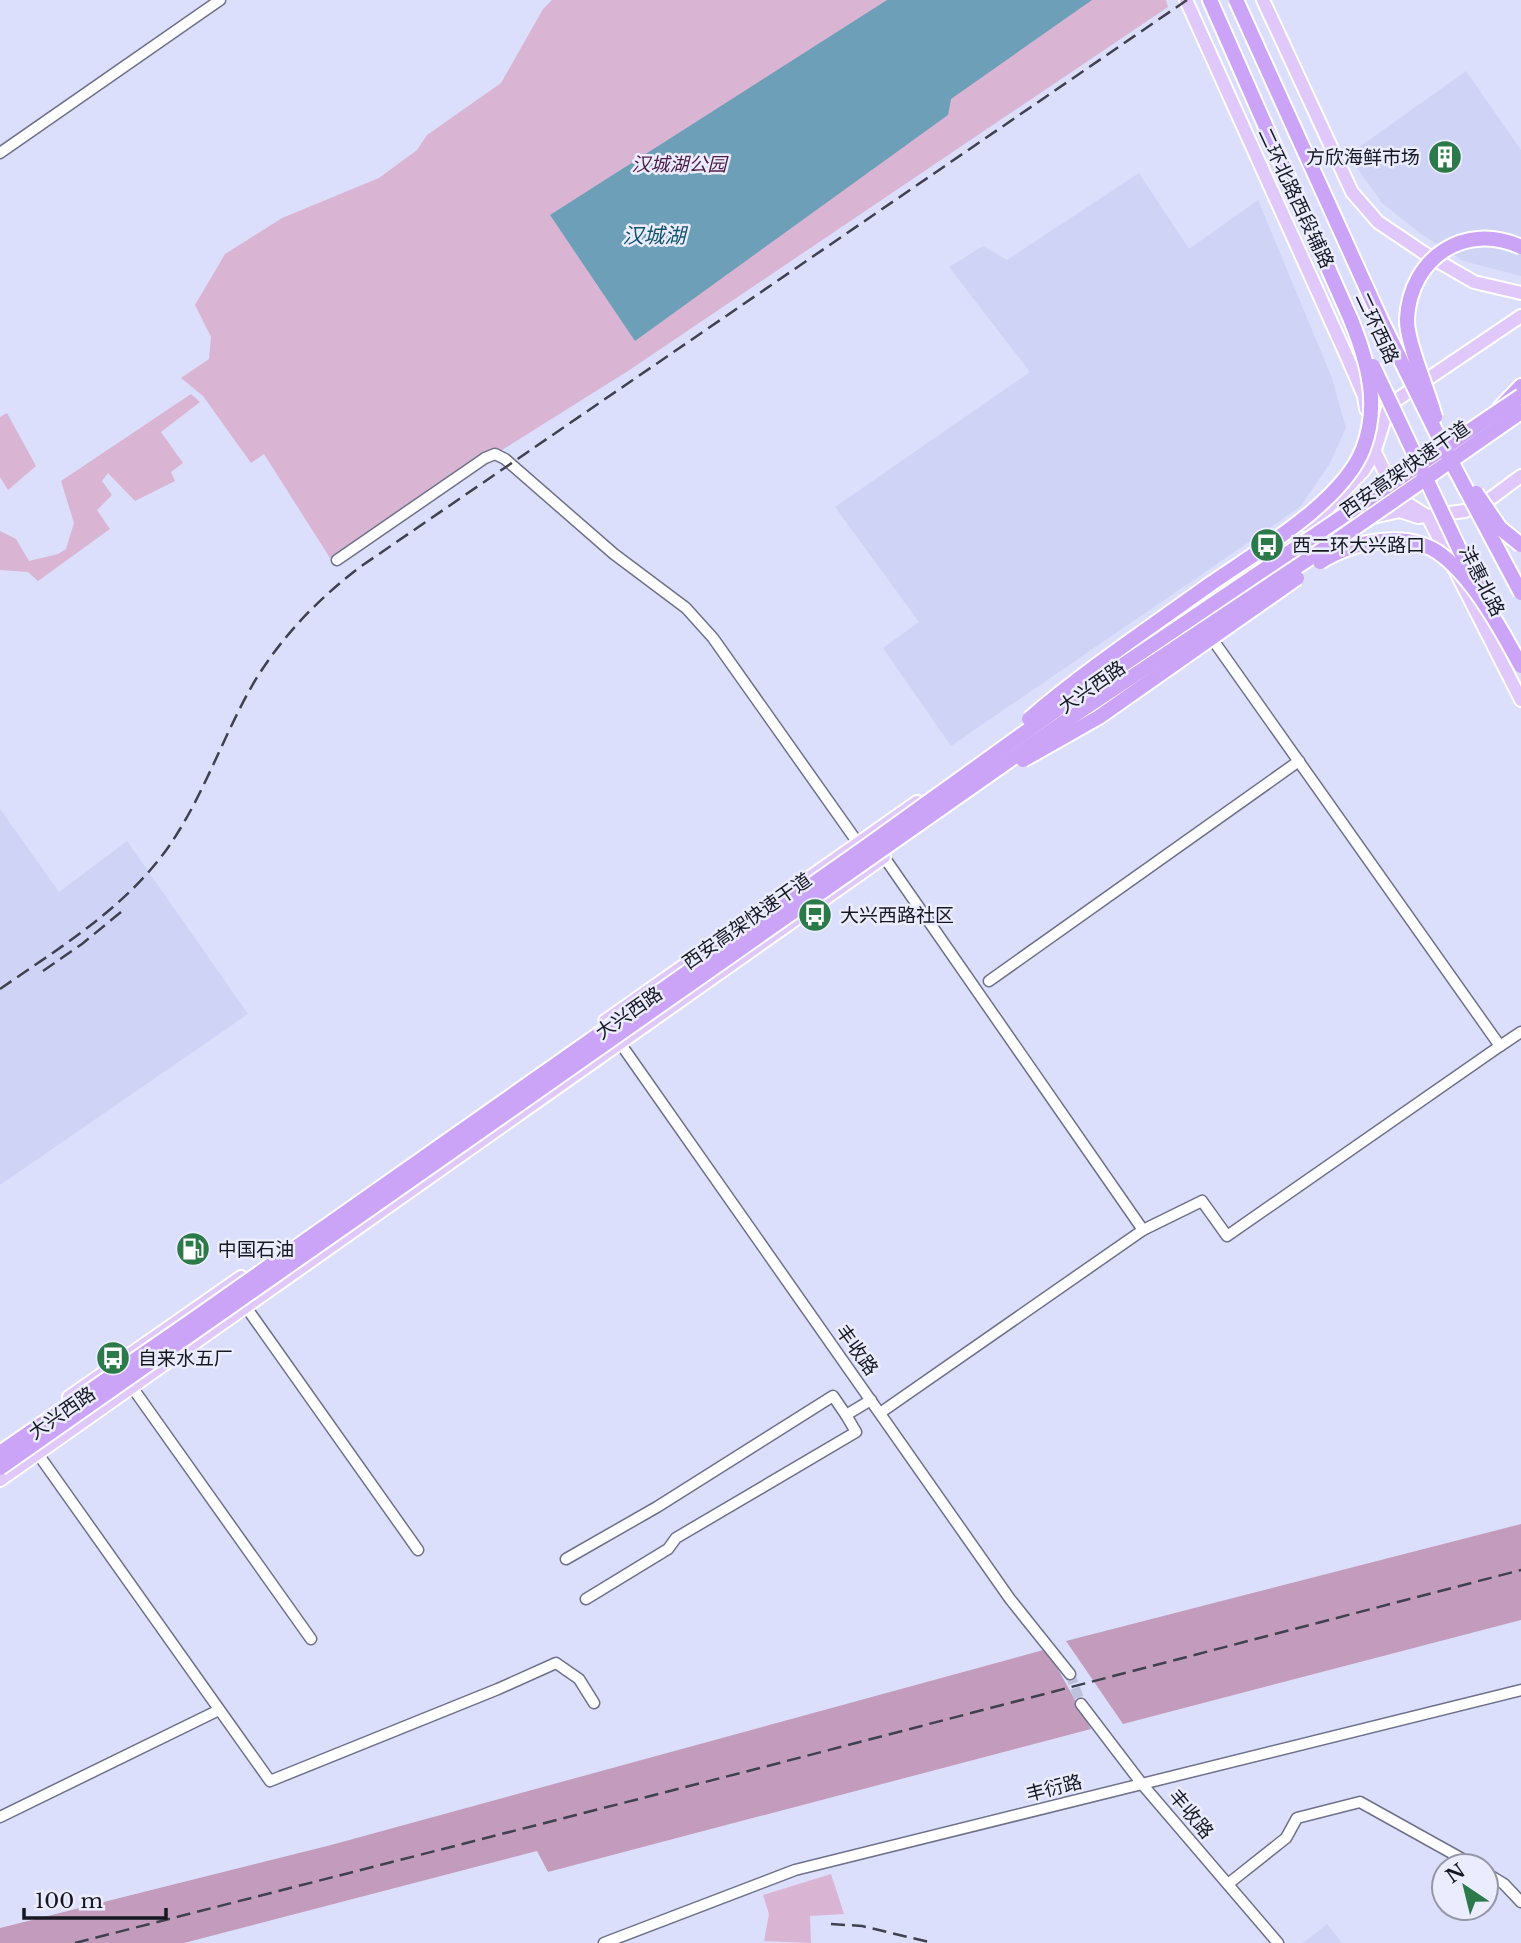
<svg xmlns="http://www.w3.org/2000/svg" width="1521" height="1943" font-family="'Libre Baskerville','Noto Sans SC',serif">
<rect width="100%" height="100%" fill="#dcdffc"/>
<g fill="#cfd3f6">
<path d="M1466 71 1521 150V276L1463 261 1421 234 1382 203 1348 155Z"/>
<path d="M1139 173 1189 249 1258 200 1332 378 1346 428 1329 465 1300 507 951 746 883 648 919 622 835 507 1030 372 949 267 983 246 1007 260Z"/>
<path d="M0 809 59 892 127 841 248 1014 0 1185Z"/>
<path d="M1327 1924 1342 1943H1303Z"/>
</g>
<g fill="#d9b5d3">
<path d="M552 0H1166L1168 7 628 371 330 558 264 454 251 463 203 396 181 378 209 359 211 337 195 305 225 254 282 218 379 178 417 150 427 135 501 83 543 9Z"/>
<path d="M191 394 200 402 161 432 183 463 171 472 175 481 135 501 108 473 102 481 112 495 97 510 110 529 38 581 28 572 0 570V531L16 539 29 561 58 554 66 549 74 523 61 481Z"/>
<path d="M7 413 36 466 8 490 0 477V417Z"/>
<path d="M831 1874 844 1914 810 1916 811 1943 764 1941 769 1914 763 1895Z"/>
</g>
<g fill="#c39cbd">
<path d="M1521 1524V1620L1123 1724 1066 1641Z"/>
<path d="M1047 1649 1091 1729 548 1872 537 1851 184 1943H0V1928L331 1845Z"/>
</g>
<path fill="#6da0b8" d="M887 0H1092L951 99 948 115 635 341 550 215Z"/>
<g fill="none" stroke-linecap="round" stroke-linejoin="round">
<path stroke="#bec1db" stroke-width="10" stroke-dasharray="10 5" stroke-linecap="butt" d="M1070 1674 1081 1704"/>
<g stroke="#6e718a" stroke-width="13">
<g id="minor">
<path d="M0 153 220 0"/>
<path d="M337 560 485 458 495 454 505 459 614 554 686 608 713 638 858 843"/>
<path d="M1208 633 1500 1046 1521 1032"/>
<path d="M989 981 1299 761"/>
<path d="M620 1043 1010 1599 1070 1674"/>
<path d="M1143 1230 1202 1201 1227 1236 1500 1046"/>
<path d="M246 1307 418 1550"/>
<path d="M132 1387 311 1639"/>
<path d="M880 1413 1143 1230 884 857"/>
<path d="M38 1454 270 1781 498 1689 556 1663 579 1679 594 1703"/>
<path d="M566 1559 657 1507 833 1396 846 1415"/>
<path d="M586 1599 668 1549 676 1538 856 1432 846 1415 871 1400"/>
<path d="M1081 1704 1142 1784 1278 1943"/>
<path d="M0 1817 219 1710"/>
<path d="M1486 1873 1504 1884 1521 1902"/>
<path d="M1228 1884 1286 1838 1297 1818 1360 1802 1475 1866"/>
<path d="M604 1943 795 1870 1521 1690"/>
</g>
</g>
<g stroke="#fff" stroke-width="16">
<g id="major">
<path d="M1186 0 1348 359 1364 396 1366 409"/>
<path d="M1263 0 1352 192 1378 222 1424 253 1474 282 1521 293"/>
<path d="M1373 448 1397 497 1424 514"/>
<path d="M1373 517 1400 511 1418 517 1465 511 1490 499 1521 476"/>
<path d="M1428 517 1521 700"/>
<path d="M1305 525 1327 509 1364 470 1374 453 1389 405 1521 316"/>
<path d="M1126 655 1250 565"/>
<path d="M605 1021 917 802"/>
<path d="M69 1397 241 1277"/>
<path d="M0 1480 884 857"/>
</g>
</g>
<g stroke="#fff" stroke-width="18">
<g id="highway">
<path d="M1210 0 1351 320"/>
<path d="M1500 408 1521 386"/>
</g>
</g>
<use href="#minor" stroke="#fff" stroke-width="10"/>
<use href="#major" stroke="#e0c8fa" stroke-width="12"/>
<use href="#highway" stroke="#cca4f7" stroke-width="14"/>
<g stroke="#40414f" stroke-width="2.5" stroke-dasharray="14 7" stroke-linecap="butt">
<path d="M43 971 82 944 121 912"/>
<path d="M0 989C59 948 124 909 167 849 203 798 222 738 253 684 281 637 317 600 360 567L1187 0"/>
<path d="M831 1924 862 1926 933 1943"/>
<path d="M75 1943 756 1769 1521 1570"/>
</g>
<g stroke="#fff" stroke-width="18" stroke-linecap="butt">
<g id="highway-bridge">
<path d="M1236 0 1381 320 1443 446 1521 593"/>
<path d="M1373 366 1461 553 1482 590"/>
<path d="M1435 417C1429 393 1406 341 1407 319 1410 258 1465 221 1521 247"/>
<path d="M1476 493 1500 528 1521 545"/>
<path d="M1320 562C1353 541 1409 529 1443 556 1475 581 1502 631 1521 666"/>
<path d="M1029 719C1086 670 1148 629 1209 585 1256 552 1342 503 1363 449 1380 405 1368 362 1351 320"/>
<path d="M1023 760 1099 717 1297 578"/>
<path d="M0 1453 187 1324 867 846 1059 708 1521 396"/>
<path d="M0 1468 1064 722 1340 538 1521 412"/>
</g>
</g>
<use href="#highway-bridge" stroke="#cca4f7" stroke-width="14"/>
</g>
<defs>
<g id="building-disc" transform="scale(1.75)"><circle r="9.5" fill="#2c7949" stroke="#ebedff"/><path d="M-4-6H4V6H1V3H-1V6H-4ZM-2.5-4.3h1.7v1.8h-1.7ZM.8-4.3h1.7v1.8H.8ZM-2.5-1h1.7V.8h-1.7ZM.8-1h1.7V.8H.8Z" fill="#fff"/></g>
<g id="bus-disc" transform="scale(1.75)"><circle r="9.5" fill="#2c7949" stroke="#ebedff"/><path d="M-5-6H5V4H4V6H2V4H-2V6H-4V4H-5ZM-3.5-4V0h7V-4ZM-3.5 1.2v1.5H-2V1.2ZM2 1.2v1.5H3.5V1.2Z" fill="#fff"/></g>
<g id="fuel-disc" transform="scale(1.75)"><circle r="9.5" fill="#2c7949" stroke="#ebedff"/><path d="M-5.5-6h7V0h2V4h1.3V-2.5L3-4.5l.8-.8L6-3V5H2.5V1h-1V6h-7ZM-4.2-4.7v3.2H.2V-4.7Z" fill="#fff"/></g>
</defs>
<g fill-rule="evenodd">
<use href="#building-disc" x="1445" y="157"/>
<use href="#bus-disc" x="1267" y="545"/>
<use href="#bus-disc" x="815" y="915"/>
<use href="#fuel-disc" x="193" y="1249"/>
<use href="#bus-disc" x="113" y="1358"/>
</g>
<g text-anchor="middle" dominant-baseline="central" stroke-width="5" stroke-linejoin="round" paint-order="stroke">
<g font-size="19" fill="#161721" stroke="#ebedff" text-anchor="start">
<text x="1420" y="157" text-anchor="end">方欣海鲜市场</text>
<text x="1292" y="545">西二环大兴路口</text>
<text x="840" y="915">大兴西路社区</text>
<text x="218" y="1249">中国石油</text>
<text x="138" y="1358">自来水五厂</text>
</g>
<g font-size="19" font-style="italic" fill="#4b1b47" stroke="#ebedff">
<text x="679" y="164">汉城湖公园</text>
</g>
<g font-size="19" fill="#161721" stroke="#ebedff">
<text transform="translate(1296 198) rotate(65)">二环北路西段辅路</text>
<text transform="translate(1377 328) rotate(65)">二环西路</text>
<text transform="translate(1405 469) rotate(-35)">西安高架快速干道</text>
<text transform="translate(1482 581) rotate(63)">沣惠北路</text>
<text transform="translate(1092 687) rotate(-35)">大兴西路</text>
<text transform="translate(747 921) rotate(-35)">西安高架快速干道</text>
<text transform="translate(629 1013) rotate(-35)">大兴西路</text>
<text transform="translate(857 1350) rotate(54)">丰收路</text>
<text transform="translate(62 1413) rotate(-35)">大兴西路</text>
<text transform="translate(1054 1788) rotate(-14)">丰衍路</text>
<text transform="translate(1191 1814) rotate(50)">丰收路</text>
</g>
<g font-size="21" font-style="italic" fill="#11546e" stroke="#ebedff">
<text x="654" y="236">汉城湖</text>
</g>
</g>
<g transform="translate(1465 1887) rotate(325)"><circle r="33" fill="#ebedff" stroke="#9697a6" stroke-width="2"/>
<path d="M0-5L12 26L0 18L-12 26Z" fill="#2c7949"/>
<text y="-10" font-size="19" font-weight="bold" text-anchor="middle" fill="#161721">N</text>
</g>
<path d="M24 1908v10h142v-10" fill="none" stroke="#161721" stroke-width="3.5"/>
<text x="35" y="1908" font-size="21" fill="#161721" stroke="#ebedff" stroke-width="5" paint-order="stroke">100 m</text>
</svg>
